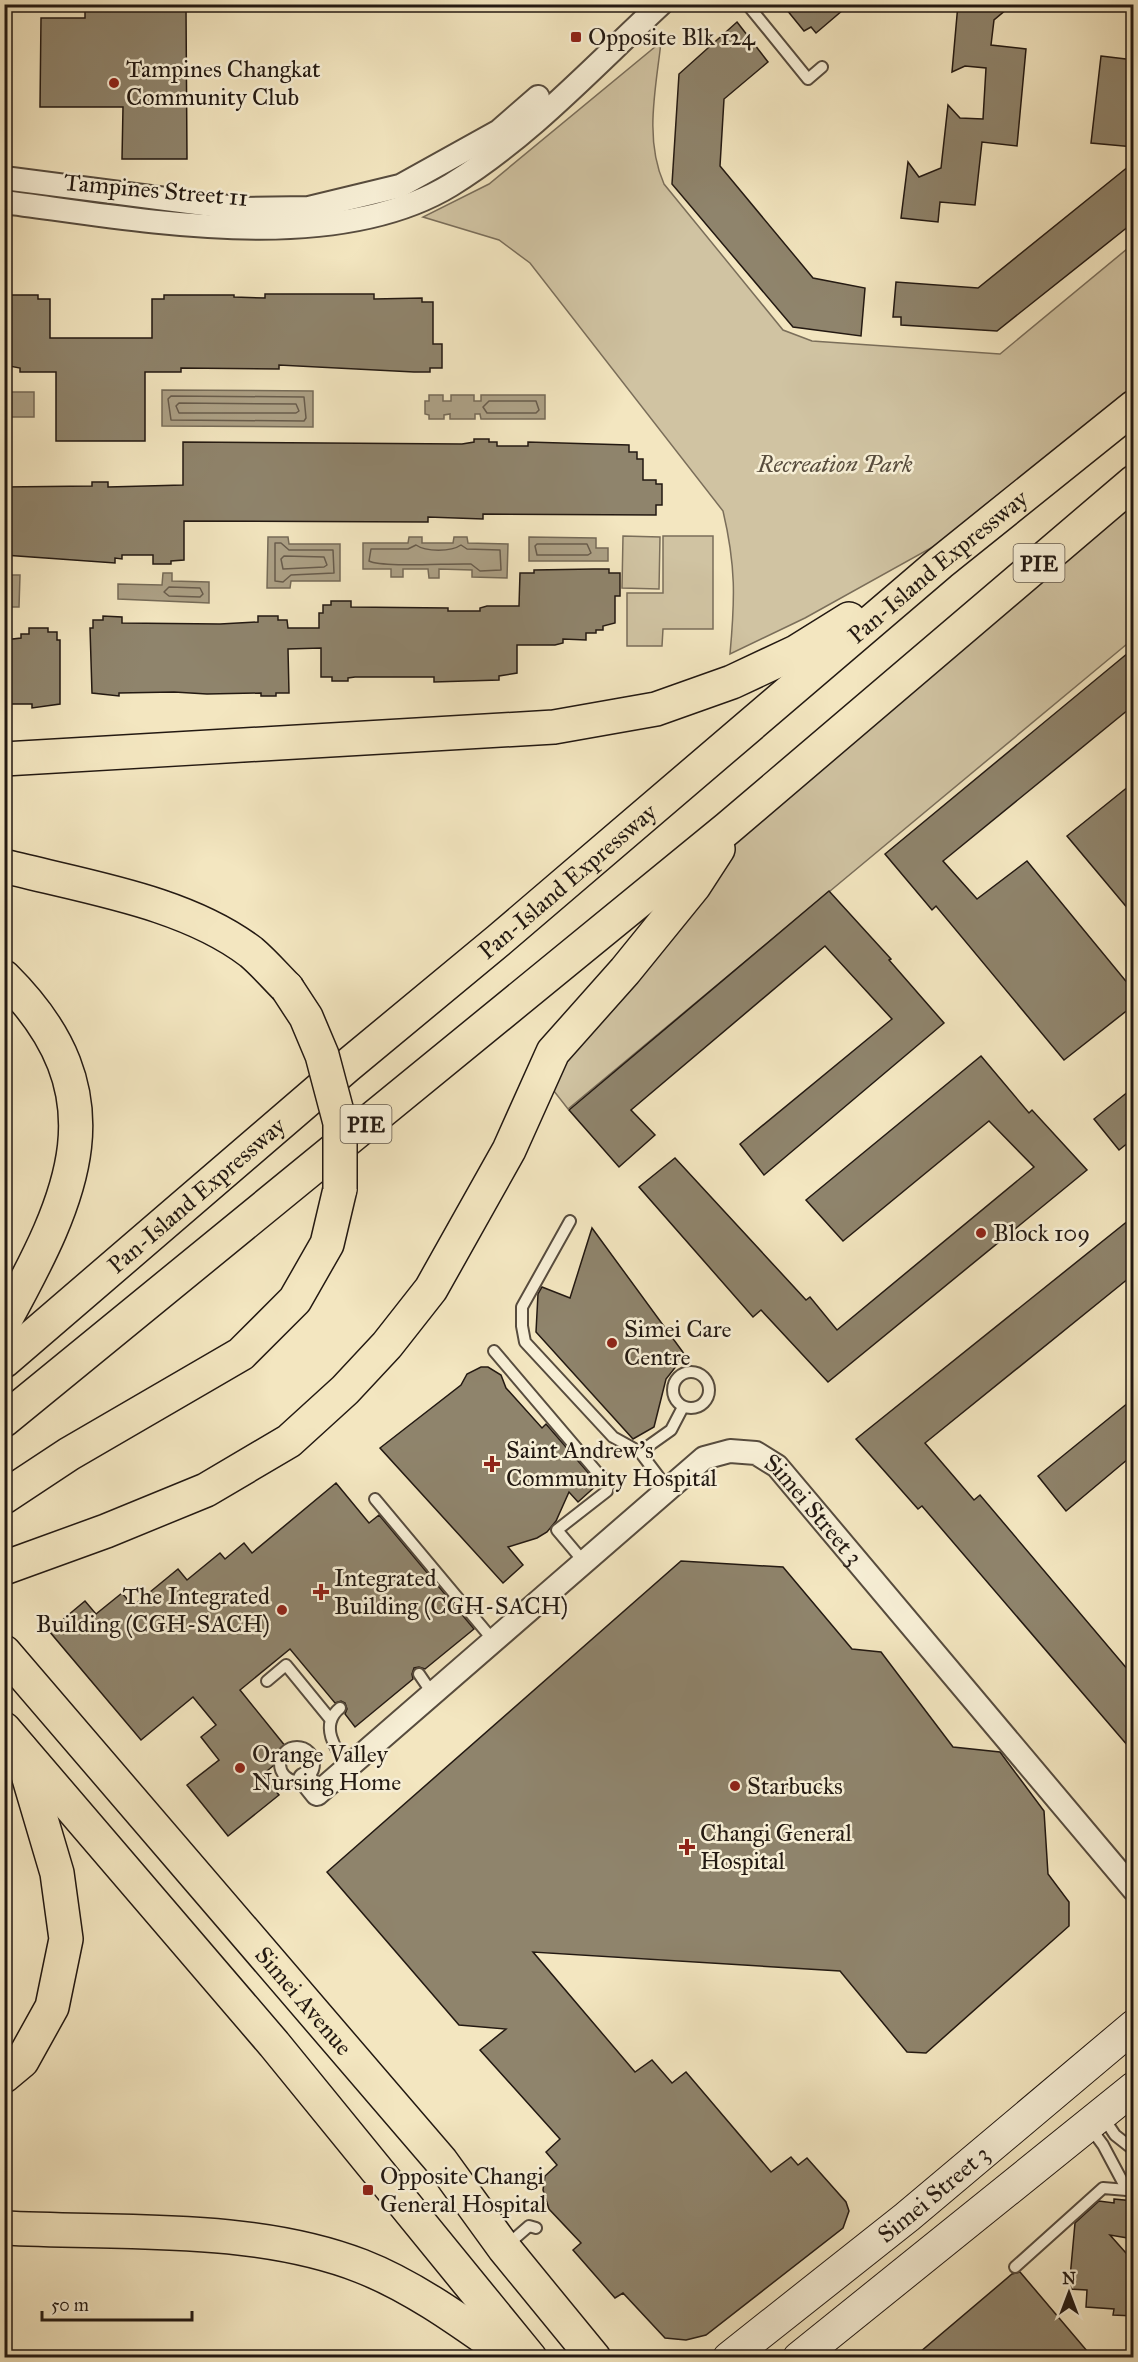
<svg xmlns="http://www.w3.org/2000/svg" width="1138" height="2362" font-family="'IM FELL Great Primer',serif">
<rect width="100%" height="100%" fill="#f3e6c0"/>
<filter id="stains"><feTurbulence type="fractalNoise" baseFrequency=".00333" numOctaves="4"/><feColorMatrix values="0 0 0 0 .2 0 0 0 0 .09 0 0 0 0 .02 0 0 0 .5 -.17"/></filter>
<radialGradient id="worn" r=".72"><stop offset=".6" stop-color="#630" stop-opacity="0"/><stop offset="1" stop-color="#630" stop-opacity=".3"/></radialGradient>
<g fill="#d0c3a2" stroke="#7a6e5a" stroke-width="1.5">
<path d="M661 42C656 88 644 139 664 184L783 330 812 341 1000 354 1133 244V392L985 518 805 618 730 654C735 599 736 566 723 511L530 263 499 240 423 217 489 184Z"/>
<path d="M1133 487V639L568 1109 550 1086 626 974 715 858Z"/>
<path d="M623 536 660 537 659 589 622 588Z"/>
<path d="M663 536H713V629H663L662 646H627V593H663Z"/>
</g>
<g fill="#aca085" stroke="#756a57" stroke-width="1.5">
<path d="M162 390 313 391V427L162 426Z"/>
<path d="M4 392H34V417H5Z"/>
<path d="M429 395H443V401H451V395H474V401H481V395H545V419H481L480 414H475V419H450V414L444 415V419H429V415L425 414V401H429Z"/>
<path d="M268 537H288L289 544H340V581H291L290 588H267Z"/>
<path d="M409 537H422V543H453L454 537H467L468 543 508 544 507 578 472 577V570L439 569V578H429L428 569H403V577H391V569H363V543H408Z"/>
<path d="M529 537 596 538V548H608V561H529Z"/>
<path d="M163 573H172V581L209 582V603L118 599V584L162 585Z"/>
<path d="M5 575H20L19 607H5Z"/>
</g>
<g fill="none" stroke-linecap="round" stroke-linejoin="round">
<g stroke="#685c4c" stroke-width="1.5">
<path d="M171 396 304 397 306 418 304 421 171 420 168 399Z"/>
<path d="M489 401H536L539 410 536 413H487L483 407Z"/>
<path d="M179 403 296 404 299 411 296 413H179L176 406Z"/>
<path d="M275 543H281L289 550H333L334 573 291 575 283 582 275 581Z"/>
<path d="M537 544H587L591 553 588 555H537L535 546Z"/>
<path d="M416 545C426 552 451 552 461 545L467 549 500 550 501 570 480 571 471 564C450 563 383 568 369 561L371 549H408Z"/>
<path d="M284 556 324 557 327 565 324 567 283 569 281 559Z"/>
<path d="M169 587 200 588 203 594 200 597 169 596 164 592Z"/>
</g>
</g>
<g fill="#8f846c" stroke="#231912" stroke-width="1.5">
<path d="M782 4H850L816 33 811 27 804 31Z"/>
<path d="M958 4H1013L994 20 991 45 1026 49 1017 146 982 142 975 205 940 202 938 222 901 218 908 162 919 177 941 168 948 105 960 118 983 119 986 68 965 66 952 72Z"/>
<path d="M85 8 186 9 187 159H122L123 107H40L41 18H85Z"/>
<path d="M737 22 768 62 724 99 720 166 813 278 865 288 861 336 793 327 672 184 679 74Z"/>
<path d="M1101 56 1134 60V147L1091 143Z"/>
<path d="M1134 162V222L997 331 901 325V317H893L896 282 978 288Z"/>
<path d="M265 294H374V299L422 298V302H433V344H442V368H430V372H414L279 365V369L181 368V372H145V441H56V372H20V368L4 365V306H7V295H38V299H50V338H152V299H164V295H234V297L265 298Z"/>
<path d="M474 439H489V442H497V446H528V442L629 445V452H637V459H643V480H656V484H662V505H656V515L483 514V519L428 517V522L184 521V560L171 561V564H153V555H122V559L115 558V563L4 555V487L92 486V482H108V487L183 485V442L462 444 474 442Z"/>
<path d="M594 569H609V573H620V596H615V623L603 626V630H596V633H586V640L563 639V643L555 645H517V673L499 676V680L434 682V677H355L348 678V681H332V677H321V648L288 649 289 693H276V696H261V693L207 694 174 692 119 693V696L92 693 90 628H93V620H103V616L122 617V623L220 624 258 622V616H278V620H287L288 628H319V613H323V605H331V601H351V607L448 608V611H480V608L487 606H519L520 573H534V570Z"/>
<path d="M29 628H48V632H57V640H60V704L32 708V704H4V640L21 638V634H29Z"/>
<path d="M1134 648V705L943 861 977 899 1027 861 1134 991V1005L1064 1060 936 906 932 910 885 854Z"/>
<path d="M1134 782V916L1067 836Z"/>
<path d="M829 891 891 959 889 960 944 1023 764 1175 740 1144 892 1019 825 946 631 1110 655 1135 619 1167 569 1110Z"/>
<path d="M981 1056 1029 1113 1032 1110 1087 1170 828 1382 761 1310 753 1317 639 1187 675 1158 806 1300 810 1297 837 1330 1034 1167 989 1121 843 1241 806 1200Z"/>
<path d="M1134 1087V1138L1119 1150 1094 1119Z"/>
<path d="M1134 1216V1274L925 1443 974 1500 980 1495 1134 1677V1753L922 1506 918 1509 856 1439Z"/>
<path d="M592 1228 685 1355 666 1379 654 1427 633 1439 536 1332 538 1294 542 1287 570 1298Z"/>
<path d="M481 1367H488L501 1375 506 1388 542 1428 546 1424 598 1484 578 1502 569 1492 556 1521 547 1532 537 1538 508 1547 523 1565 503 1583 380 1448 461 1385 467 1374Z"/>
<path d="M1134 1398V1454L1066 1511 1038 1476Z"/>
<path d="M336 1483 369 1523 379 1515 474 1629 425 1669 419 1667 414 1668 412 1674 413 1679 355 1727 345 1714 347 1709 345 1703 341 1701 335 1703 290 1649 240 1690 290 1752 262 1775 279 1795 228 1836 187 1785 219 1760 201 1737 216 1725 193 1697 141 1740 49 1631 85 1601 96 1614 122 1593 133 1606 178 1569 187 1580 220 1553 225 1559 244 1543 252 1553Z"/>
<path d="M681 1561 783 1567 852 1649 881 1652 953 1747 1000 1752 1044 1811 1048 1874 1069 1902V1926L926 2053 907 2052 840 1971 533 1952 635 2072 652 2060 672 2083 686 2072 771 2172 791 2157 798 2165 807 2158 846 2202 849 2211 843 2228 706 2335 686 2340 665 2338 623 2293 615 2298 573 2250 581 2243 549 2209 543 2190 545 2176 557 2165 546 2152 560 2139 480 2050 506 2029 459 2025 327 1872Z"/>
<path d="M1114 2199 1134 2201V2239L1110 2235 1134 2262V2316L1113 2315 1114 2309 1086 2307 1087 2290 1069 2289 1075 2223 1099 2201 1114 2203Z"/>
<path d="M1020 2272 1093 2358H913L1012 2274Z"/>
</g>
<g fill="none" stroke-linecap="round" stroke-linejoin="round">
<g stroke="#574c3e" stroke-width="14">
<g id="lane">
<path d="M747 4 808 79 822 67"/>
<path d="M570 1221 522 1307V1326L525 1342 613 1437 640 1452 668 1489"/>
<path d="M494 1351 608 1485 607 1491 557 1530 584 1562"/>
<circle cx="691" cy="1390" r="18"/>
<path d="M640 1452 671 1430 683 1407"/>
<path d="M375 1499 493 1640"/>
<path d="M419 1674 432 1693"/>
<path d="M267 1681 286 1665 331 1720"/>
<path d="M340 1708C319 1725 335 1749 348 1766"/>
<circle cx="297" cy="1764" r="17"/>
<path d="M1103 2117 1115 2135 1134 2150"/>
<path d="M1089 2126 1103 2145 1127 2190"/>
<path d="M506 2246 529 2226 536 2228"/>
<path d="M1015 2267 1103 2188 1127 2190 1134 2185"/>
</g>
</g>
<g stroke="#574c3e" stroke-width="26">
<g id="street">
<path d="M4 178 243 209 309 208 400 186 499 131 538 97"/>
<path d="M4 202C137 219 331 258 451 185 529 137 594 66 661 4"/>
<path id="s1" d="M305 1779 317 1794 704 1458 730 1451 756 1453 777 1466 1134 1890"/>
</g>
</g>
<g stroke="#231912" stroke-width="34">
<g id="secondary">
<path id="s2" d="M729 2358 907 2217 1134 2026"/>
<path d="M799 2358 1134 2088"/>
</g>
</g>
<g stroke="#231912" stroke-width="36">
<g id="primary">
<path id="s3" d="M4 1652 441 2161 504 2248 594 2358"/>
<path d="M4 1729 274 2044 530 2358"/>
</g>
</g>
<g stroke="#231912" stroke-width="36">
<g id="highway">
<path d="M4 759 554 727 656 709 732 682 796 652 849 619"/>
<path d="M4 866C84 887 184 901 251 952 264 963 275 976 287 988"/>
<path d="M4 977C123 1095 73 1196 4 1322"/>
<path id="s4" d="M4 1361 347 1066 499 940 940 563 1134 407"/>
<path d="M4 1420 728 828 1134 482"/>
<path d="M4 1497 69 1454 241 1354 295 1300 327 1244 340 1189"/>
<path d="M4 1568 106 1531 206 1490 289 1441 345 1390 387 1345 431 1289 509 1150 553 1052 625 971 694 886 718 849"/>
<path d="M4 2076 22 2061 52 2007 66 1939 57 1873 20 1748"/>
<path d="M4 2228C119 2234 253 2224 361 2266 415 2287 466 2325 513 2358"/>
</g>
</g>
<use href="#lane" stroke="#f7efd6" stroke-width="10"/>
<use href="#street" stroke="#f7efd6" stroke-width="22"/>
<use href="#secondary" stroke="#f7efd6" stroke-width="32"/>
<use href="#primary" stroke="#f3e6c0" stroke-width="33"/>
<use href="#highway" stroke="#f3e6c0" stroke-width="33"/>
<g stroke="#231912" stroke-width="36" stroke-linecap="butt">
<path id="highway-bridge" d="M287 988 306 1017 322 1055 340 1123V1189"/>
</g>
<use href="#highway-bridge" stroke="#f3e6c0" stroke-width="33"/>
</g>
<g fill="#8f2418" stroke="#f7efd6" stroke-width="2">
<rect x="570" y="31" width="12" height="12" rx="3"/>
<circle cx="114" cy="83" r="6"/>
<circle cx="981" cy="1233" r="6"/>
<circle cx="612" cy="1343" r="6"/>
<path d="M489 1455h6v6h6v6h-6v6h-6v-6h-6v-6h6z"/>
<path d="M318 1583h6v6h6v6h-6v6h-6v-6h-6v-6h6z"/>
<circle cx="282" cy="1610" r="6"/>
<circle cx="240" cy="1768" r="6"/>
<circle cx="735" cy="1786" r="6"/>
<path d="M684 1838h6v6h6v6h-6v6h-6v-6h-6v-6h6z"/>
<rect x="362" y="2184" width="12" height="12" rx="3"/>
</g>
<g text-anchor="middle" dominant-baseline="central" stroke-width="5" stroke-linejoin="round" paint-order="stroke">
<g fill="#f7efd6" stroke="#63594d" stroke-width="1.5">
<rect x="1013.5" y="544" width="51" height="38" rx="4.5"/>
<rect x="340.5" y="1105" width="51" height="38" rx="4.5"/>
</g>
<g font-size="22" font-weight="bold" fill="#231912">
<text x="1039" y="563">PIE</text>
<text x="366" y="1124">PIE</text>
</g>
<g font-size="24" fill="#231912" stroke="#f7efd6" text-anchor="start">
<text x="588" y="37">Opposite Blk 124</text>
<text x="126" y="69">Tampines Changkat<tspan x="126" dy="28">Community Club</tspan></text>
<text x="993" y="1233">Block 109</text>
<text x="624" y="1329">Simei Care<tspan x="624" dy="28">Centre</tspan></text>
<text x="506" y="1450">Saint Andrew's<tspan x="506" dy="28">Community Hospital</tspan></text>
<text x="334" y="1578">Integrated<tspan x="334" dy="28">Building (CGH-SACH)</tspan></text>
<text x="270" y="1596" text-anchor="end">The Integrated<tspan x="270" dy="28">Building (CGH-SACH)</tspan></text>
<text x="252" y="1754">Orange Valley<tspan x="252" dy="28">Nursing Home</tspan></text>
<text x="747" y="1786">Starbucks</text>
<text x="700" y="1833">Changi General<tspan x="700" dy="28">Hospital</tspan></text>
<text x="380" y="2176">Opposite Changi<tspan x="380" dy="28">General Hospital</tspan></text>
</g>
<g font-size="24" fill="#231912" stroke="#f7efd6">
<text transform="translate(156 190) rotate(5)">Tampines Street 11</text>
<text stroke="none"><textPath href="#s4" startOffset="1226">Pan-Island Expressway</textPath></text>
<text stroke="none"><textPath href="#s4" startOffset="740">Pan-Island Expressway</textPath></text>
<text stroke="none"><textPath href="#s4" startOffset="254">Pan-Island Expressway</textPath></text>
<text stroke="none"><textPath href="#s1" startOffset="666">Simei Street 3</textPath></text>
<text stroke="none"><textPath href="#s3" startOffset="460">Simei Avenue</textPath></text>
<text stroke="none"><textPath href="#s2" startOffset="262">Simei Street 3</textPath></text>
</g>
<g font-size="24" font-style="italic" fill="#574c3d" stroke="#f7efd6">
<text x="835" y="464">Recreation Park</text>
</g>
</g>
<rect width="1138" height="2362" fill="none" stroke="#f3e6c0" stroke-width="24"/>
<rect x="6" y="6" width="1126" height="2350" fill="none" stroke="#231912" stroke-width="3"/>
<rect x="12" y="12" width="1114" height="2338" fill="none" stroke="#231912" stroke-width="1.5"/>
<g transform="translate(1069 2293)" stroke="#f7efd6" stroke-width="4.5" paint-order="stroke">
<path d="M0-4.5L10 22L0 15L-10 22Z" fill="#231912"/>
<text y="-9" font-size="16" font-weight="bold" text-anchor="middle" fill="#231912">N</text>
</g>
<path d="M42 2311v9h150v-9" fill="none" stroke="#231912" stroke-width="3"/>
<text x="51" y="2311" font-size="18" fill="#231912" stroke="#f7efd6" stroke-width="4.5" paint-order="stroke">50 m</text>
<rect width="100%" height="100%" filter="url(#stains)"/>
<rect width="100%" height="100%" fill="url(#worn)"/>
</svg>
